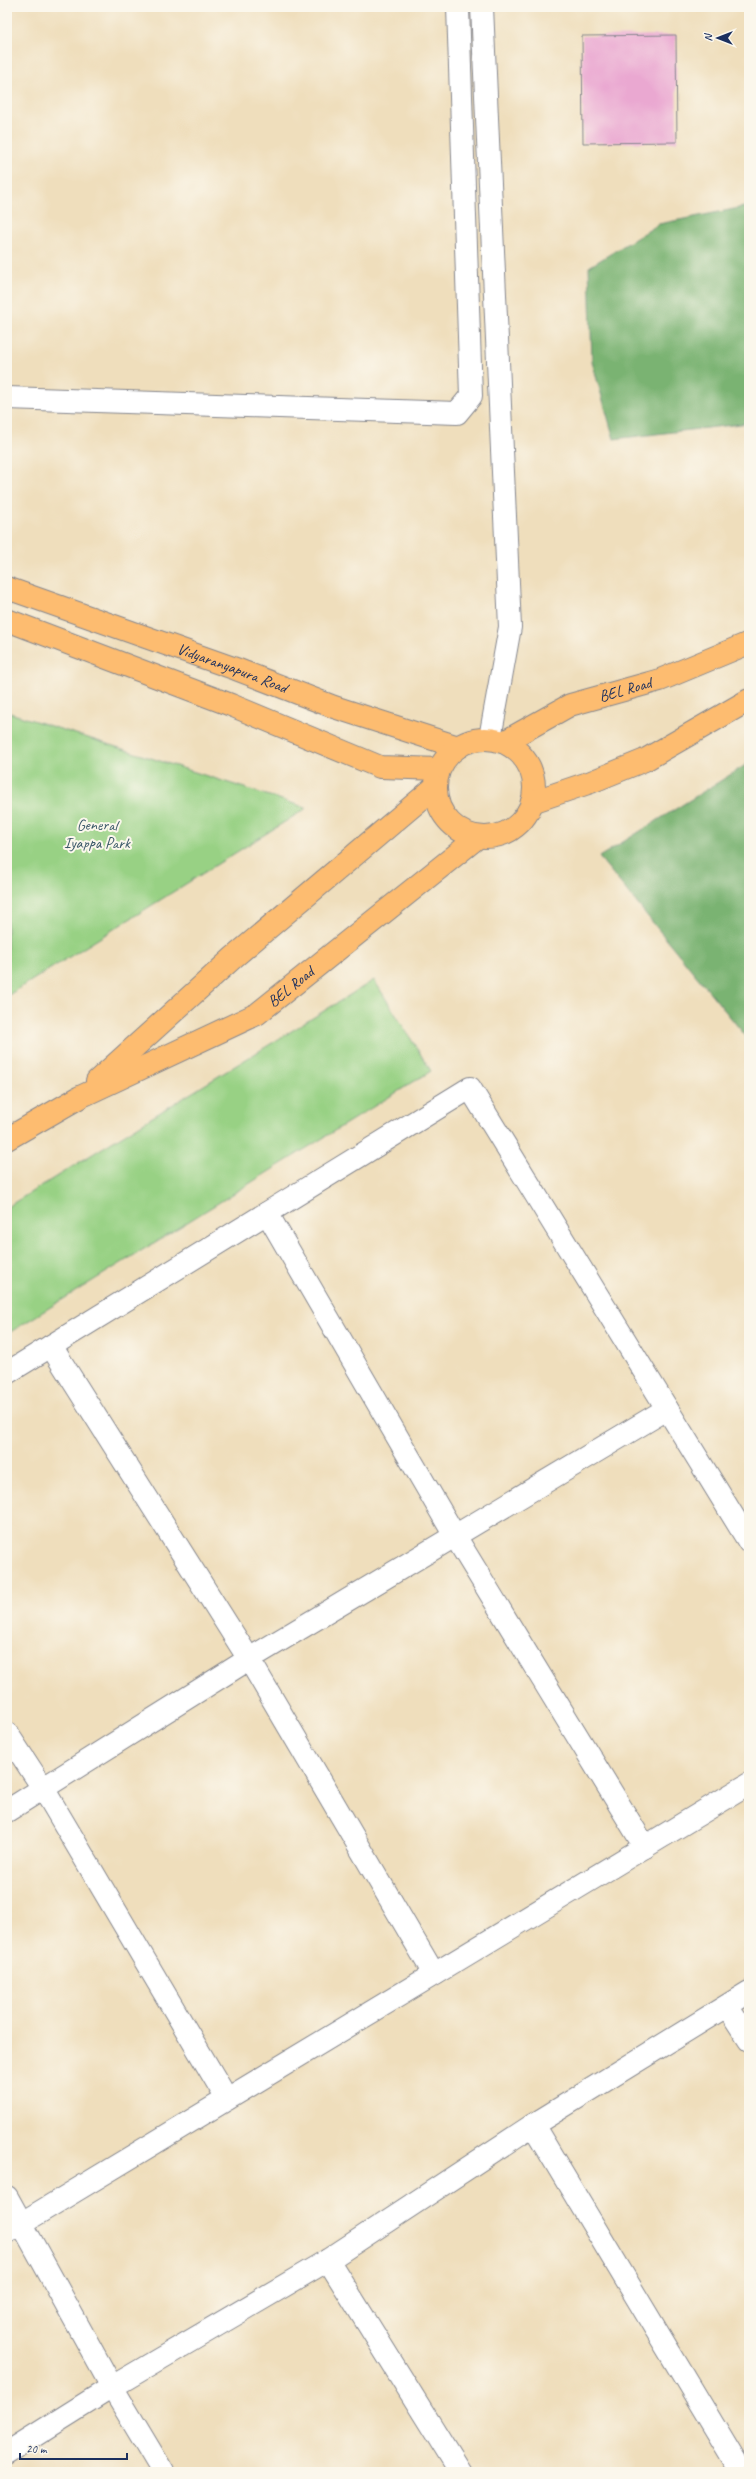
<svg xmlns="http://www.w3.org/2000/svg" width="756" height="2479" font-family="Caveat,sans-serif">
<rect width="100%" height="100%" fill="#fbf7ec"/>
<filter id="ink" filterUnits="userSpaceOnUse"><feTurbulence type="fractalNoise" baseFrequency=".025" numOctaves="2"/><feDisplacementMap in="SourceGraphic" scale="8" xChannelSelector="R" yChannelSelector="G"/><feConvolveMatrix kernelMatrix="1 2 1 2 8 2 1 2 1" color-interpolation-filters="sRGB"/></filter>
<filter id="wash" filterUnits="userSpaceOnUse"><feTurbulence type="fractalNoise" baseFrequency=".012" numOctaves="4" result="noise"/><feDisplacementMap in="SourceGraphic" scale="16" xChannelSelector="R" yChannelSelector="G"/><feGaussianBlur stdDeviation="0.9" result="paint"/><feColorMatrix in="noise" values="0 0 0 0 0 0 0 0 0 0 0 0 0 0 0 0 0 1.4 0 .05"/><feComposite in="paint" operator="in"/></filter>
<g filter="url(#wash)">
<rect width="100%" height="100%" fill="#efdebc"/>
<g fill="#98d184" stroke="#5a8071">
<path d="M7 712 307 808 7 996Z"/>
<path d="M374 980 431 1071 7 1334V1207Z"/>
</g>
<g fill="#7ab372" stroke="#4a7168">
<path d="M749 206V423L614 439 592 362 589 267 659 224Z"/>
<path d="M749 763V1040L599 857Z"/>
</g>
<g id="blocks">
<path fill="#eaa8d1" d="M676 35 677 142 583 143 582 36Z"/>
</g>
</g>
<g filter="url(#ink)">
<use href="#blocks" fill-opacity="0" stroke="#85868d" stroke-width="1"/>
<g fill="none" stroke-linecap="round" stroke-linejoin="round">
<g stroke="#85868d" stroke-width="24">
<g id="minor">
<path d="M482 7 510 627 490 738"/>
<path d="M7 398 457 413 471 396 458 7"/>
<path d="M267 1213 455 1536 645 1847"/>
<path d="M51 1346 249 1659 434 1974"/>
<path d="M7 1373 470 1088 749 1542"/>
<path d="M7 1733 43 1788 227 2099"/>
<path d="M7 1811 249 1659 667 1409"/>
<path d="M727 2006 749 2040"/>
<path d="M533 2125 736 2463"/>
<path d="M7 2197 112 2387 163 2472"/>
<path d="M7 2232 749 1784"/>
<path d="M328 2260 460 2472"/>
<path d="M7 2453 112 2387 328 2260 533 2125 749 1992"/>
</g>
</g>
<g stroke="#85868d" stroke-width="24">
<g id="major">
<path id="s1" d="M7 588 236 669 334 707 458 747"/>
<path d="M7 620 231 705 380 767 439 769"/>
<circle cx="485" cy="788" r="49"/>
<path id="s2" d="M504 742 570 705 660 680 749 643"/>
<path d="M532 802 591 782 645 760 749 700"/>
<path d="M97 1081 234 957 435 787"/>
<path id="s3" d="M7 1139 80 1097 257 1014 477 838"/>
</g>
</g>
<use href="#minor" stroke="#fff" stroke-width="22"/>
<use href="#major" stroke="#fdbc70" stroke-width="22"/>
</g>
</g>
<g text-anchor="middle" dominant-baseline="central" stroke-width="4" stroke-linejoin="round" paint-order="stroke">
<g font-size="16" fill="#1b2f5e" stroke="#fbf7ec">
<text stroke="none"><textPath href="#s1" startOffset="239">Vidyaranyapura Road</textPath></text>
<text stroke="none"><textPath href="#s2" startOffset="133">BEL Road</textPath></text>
<text stroke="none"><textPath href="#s3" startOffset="323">BEL Road</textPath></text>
</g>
<g font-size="16" fill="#3a5868" stroke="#fbf7ec">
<text x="97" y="825">General<tspan x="97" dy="18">Iyappa Park</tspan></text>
</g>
</g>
<rect width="756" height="2479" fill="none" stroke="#fbf7ec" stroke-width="24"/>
<g transform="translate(718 38) rotate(270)" stroke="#fbf7ec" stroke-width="3" paint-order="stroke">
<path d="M0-3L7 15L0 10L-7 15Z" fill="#1b2f5e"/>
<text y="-6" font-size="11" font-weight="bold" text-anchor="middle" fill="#1b2f5e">N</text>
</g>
<path d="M20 2453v6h107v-6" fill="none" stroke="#1b2f5e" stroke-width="2"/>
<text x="26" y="2453" font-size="12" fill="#1b2f5e" stroke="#fbf7ec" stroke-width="3" paint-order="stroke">20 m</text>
</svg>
